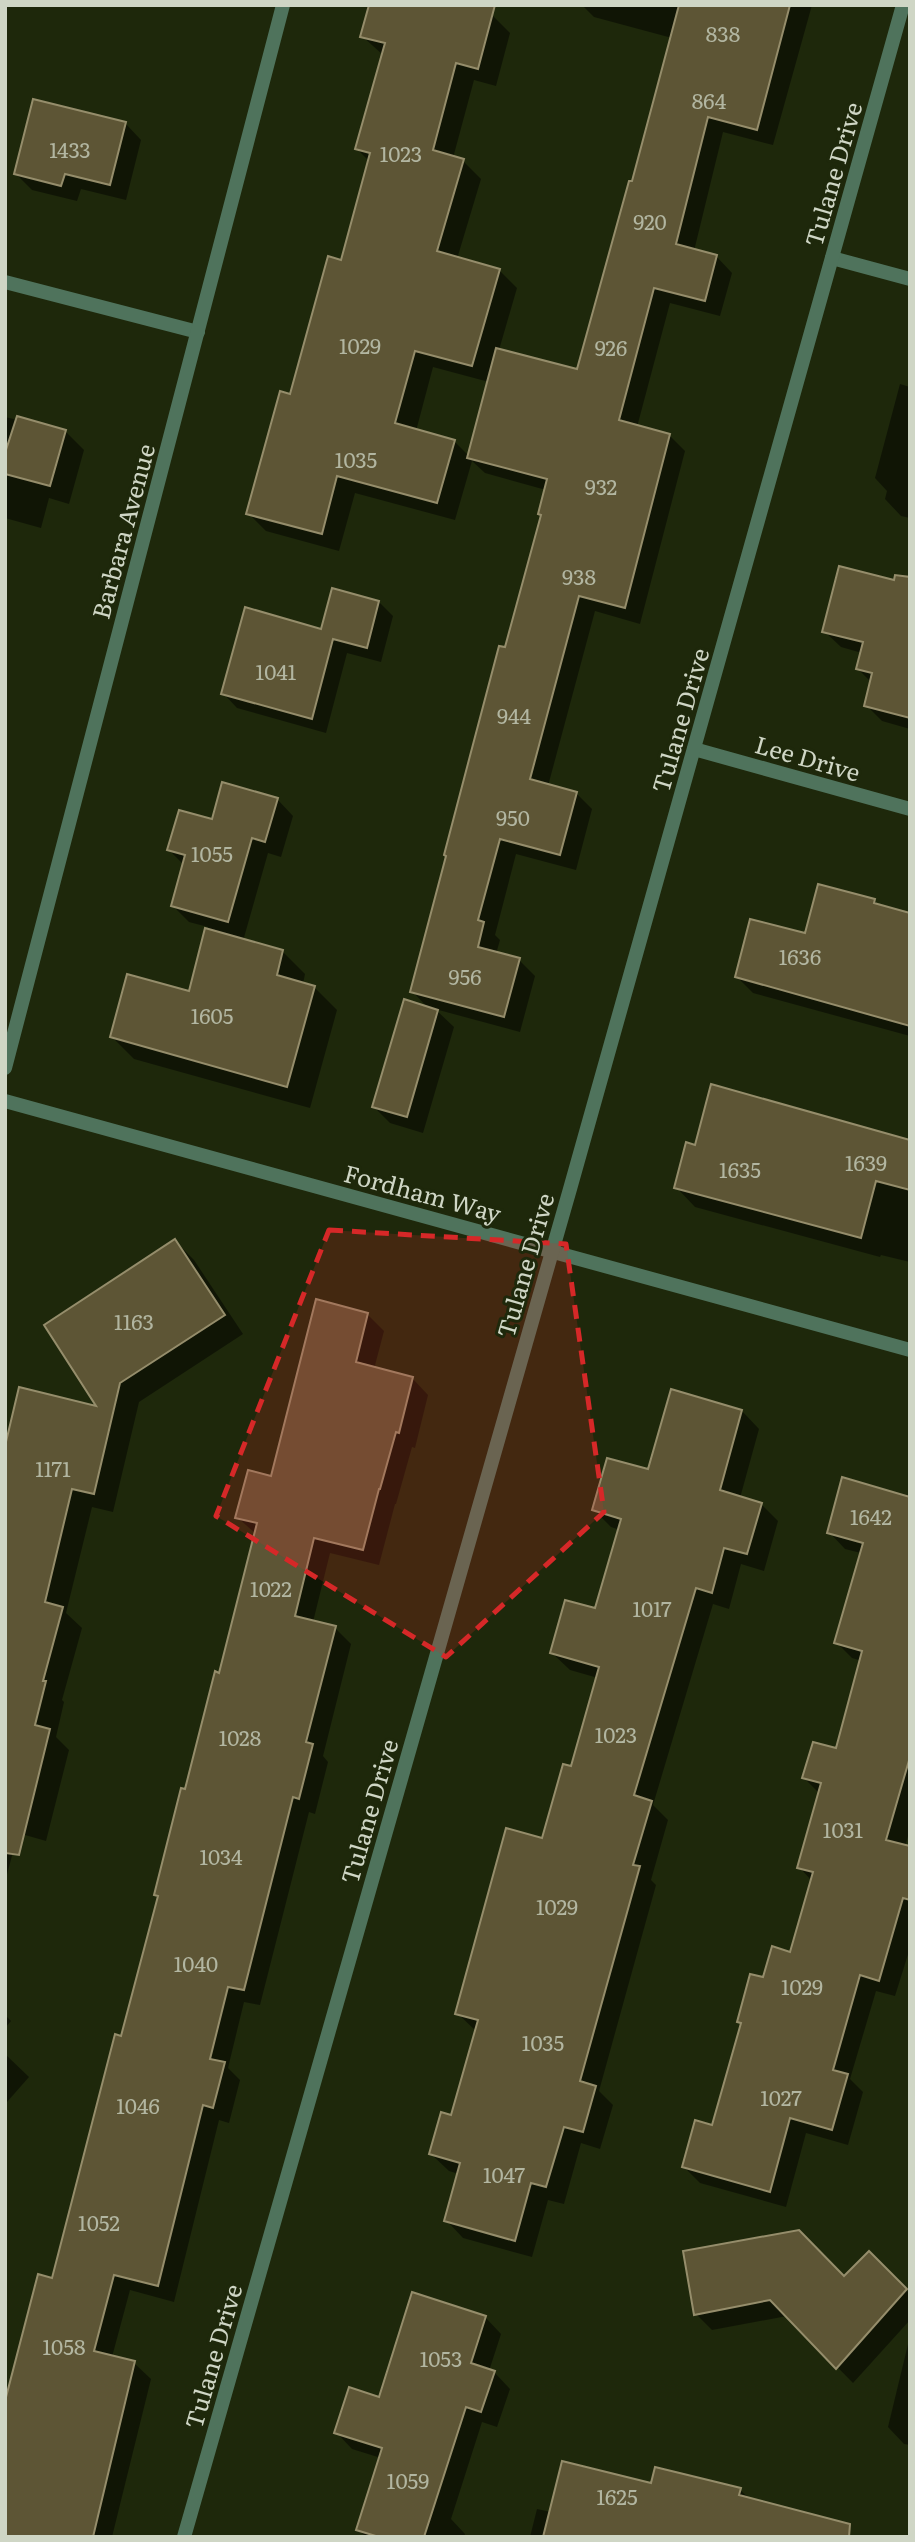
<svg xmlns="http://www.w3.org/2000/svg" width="915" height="2542" font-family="Literata,serif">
<rect width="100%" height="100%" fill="#1e280b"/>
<g fill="#0007" fill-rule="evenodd">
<path d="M582 5H812L773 145 723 132 694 251 716 256 732 273 720 316 670 303 637 427 669 435 685 451 640 624 595 611 548 786 576 793 592 809 576 870 516 854 495 935 500 940 496 954 519 960 535 976 520 1032 435 1009 454 1027 423 1133 390 1123 374 1107 429 1009 412 991 542 516 540 514 546 490 485 473 472 461 455 520 355 493 339 551 266 531 248 513 343 262 370 162 357 149 383 55 362 36 492 15 510 33 496 86 474 80 453 158 463 161 481 179 457 259 499 270 517 288 499 350 578 371 672 38 594 17ZM433 367 489 382 469 456 454 441 416 431Z"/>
<path d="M125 123 141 140 126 200 81 189 77 201 32 190 16 174Z"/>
<path d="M900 384 910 387V518L901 516 885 499 887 491 875 478Z"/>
<path d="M5 417 65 431 84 450 69 504 49 498 41 528 5 518Z"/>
<path d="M910 586V729L882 721 866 705 871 682 858 669 862 653 841 647 824 631Z"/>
<path d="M379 602 393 616 381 662 347 653 326 733 237 708 223 693 323 631Z"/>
<path d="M277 799 293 816 281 857 268 853 243 941 283 952 305 974 303 984 314 987 337 1010 310 1108 134 1059 112 1037 190 994 208 927 189 922 173 906 184 865 169 850 213 821Z"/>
<path d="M874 901 881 907 910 915V1036L753 993 737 977 806 935Z"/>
<path d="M910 1141V1262L881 1255 880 1257 695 1207 676 1187 696 1147Z"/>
<path d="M175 1241 194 1260 243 1334 139 1402 113 1512 92 1507 66 1613 82 1628 62 1700 64 1702 56 1737 69 1750 46 1841 18 1833 5 1882V1454L100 1409Z"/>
<path d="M367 1314 384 1331 374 1369 412 1378 428 1395 415 1448 412 1447 396 1504H395L379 1565 330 1553 313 1622 335 1628 351 1644 323 1756 328 1762 315 1814 309 1812 260 2005 244 2002 228 2068 240 2080 229 2123 219 2120 174 2302 130 2290 112 2357 134 2363 151 2379 112 2537H5V2398L8 2399 54 2280 122 2038 159 1897 156 1894 221 1675 256 1534 237 1517 272 1478Z"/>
<path d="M742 1411 759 1429 740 1498 761 1504 778 1521 764 1571 741 1564 729 1609 713 1604 653 1805 668 1820 651 1880 656 1885 599 2091 613 2105 600 2149 581 2143 564 2204 548 2200 532 2257 463 2238 446 2220 459 2174 449 2171 431 2154 452 2117 476 2031 457 2013 543 1840 573 1768 598 1678 570 1670 552 1653 596 1610 620 1530 611 1527 594 1510Z"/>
<path d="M910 1499V1829L905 1847 910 1848V1948L895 1996 876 1991 850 2079 863 2092 848 2145 806 2133 786 2207 700 2183 684 2167 713 2127 742 2025 739 2022 764 1979 791 1954 812 1881 799 1867 820 1794 804 1778 838 1750 862 1661 852 1658 836 1642 861 1553 845 1549 829 1532Z"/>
<path d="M5 2015 11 2021 5 2028Z"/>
<path d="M5 2054 29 2077 7 2102 5 2101Z"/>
<path d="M869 2253 910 2294V2320L853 2383 787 2316 712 2330 696 2314 844 2278Z"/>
<path d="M485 2317 501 2334 489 2371 494 2372 510 2389 497 2427 482 2422 451 2519 465 2534 464 2537H366L358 2529 381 2458 352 2449 336 2432Z"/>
<path d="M910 2336V2445L904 2444 888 2427Z"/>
<path d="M652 2485 740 2490 750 2499 834 2537H530L537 2509 551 2512Z"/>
</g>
<g fill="#5d5535" stroke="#958d6b" stroke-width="2">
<path d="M369 5H495L478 69 456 63 433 150 464 159 437 251 500 269 472 366 415 351 395 423 455 440 437 503 337 476 322 534 246 514 280 391 290 394 328 256 341 260 370 153 355 149 385 43 360 37Z"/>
<path d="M679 5H790L757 130 708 117 676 244 717 255 705 301 654 288 619 420 670 434 625 608 579 596 530 779 577 792 560 855 500 839 478 920 484 922 478 947 520 958 504 1017 410 992 446 856 444 855 471 752 499 646 505 647 541 515 538 514 547 479 467 458 496 348 577 369 629 181H632Z"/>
<path d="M33 99 126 122 110 185 65 174 61 186 14 174Z"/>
<path d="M17 416 66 430 50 486 5 474V453Z"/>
<path d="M839 566 894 580 895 575 910 577V718L864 706 872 673 856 669 863 642 822 632Z"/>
<path d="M332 588 379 601 367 648 333 639 312 719 221 694 245 607 321 629Z"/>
<path d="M222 782 278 798 265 842 252 838 228 922 171 906 185 855 167 850 179 810 212 819Z"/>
<path d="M818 884 875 899 874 903 910 913V1026L735 977 750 919 805 933Z"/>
<path d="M205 928 283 950 277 975 315 986 287 1087 110 1037 127 974 189 991Z"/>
<path d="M404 999 438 1010 407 1117 372 1107Z"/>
<path d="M711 1084 910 1140V1190L876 1181 861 1238 674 1188 686 1142 695 1145Z"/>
<path d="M175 1239 225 1315 120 1383 94 1494 72 1489 45 1602 63 1607 43 1681H46L35 1725 50 1729 19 1855 5 1853V1446L19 1387 96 1406 44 1325Z"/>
<path d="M316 1299 368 1313 356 1362 413 1377 399 1433 396 1432 380 1489H379L363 1550 314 1538 295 1616 336 1626 306 1742 313 1744 299 1799 293 1797 244 1990 228 1987 210 2059 225 2062 213 2108 203 2105 158 2286 114 2275 94 2351 135 2361 93 2537H5V2401L38 2274 52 2278 115 2034 121 2036 158 1896 154 1895 181 1788 185 1789 215 1671 219 1673 257 1523 235 1518 248 1470 271 1476Z"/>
<path d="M671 1389 742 1410 720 1490 762 1503 747 1554 724 1548 712 1593 696 1588 634 1795 652 1801 633 1865 640 1866 580 2081 596 2086 583 2132 564 2127 546 2187 531 2183 515 2241 444 2221 460 2163 429 2154 441 2112 451 2115 478 2020 455 2014 506 1828 542 1838 563 1764 571 1766 599 1667 550 1653 565 1600 595 1608 621 1519 592 1510 607 1458 648 1469Z"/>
<path d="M842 1477 910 1497V1757L886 1840 910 1846V1900L903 1898 879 1981 860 1975 833 2070 848 2074 832 2130 790 2118 770 2192 682 2167 695 2120 712 2125 741 2023 737 2022 750 1974 763 1977 772 1946 790 1952 813 1872 797 1868 821 1783 802 1778 813 1742 836 1748 862 1651 834 1643 863 1543 827 1533Z"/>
<path d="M799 2230 844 2276 869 2251 907 2289 836 2369 770 2300 694 2315 683 2251Z"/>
<path d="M412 2292 486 2316 471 2363 495 2371 481 2412 466 2407 424 2537H379L356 2530 382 2448 334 2433 349 2387 379 2397Z"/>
<path d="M562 2461 651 2483 655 2467 741 2488 739 2495 850 2524 849 2537H543Z"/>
</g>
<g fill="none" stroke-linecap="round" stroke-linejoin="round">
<g stroke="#4f735c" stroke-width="14">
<path d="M832 258 910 279"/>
<path d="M5 282 198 332"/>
<path d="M694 749 910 809"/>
<path d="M5 1068 283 5"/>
<path d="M5 1101 910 1350"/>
<path d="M184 2537 570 1189 903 5"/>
</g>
</g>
<path fill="#d62828" fill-opacity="0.2" stroke="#d62828" stroke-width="5" stroke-dasharray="14 9" stroke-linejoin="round" d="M329 1230 566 1244 604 1512 446 1657 216 1516Z"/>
<g text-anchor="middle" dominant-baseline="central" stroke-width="6" stroke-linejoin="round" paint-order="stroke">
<g font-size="21" fill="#b2b6a1">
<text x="723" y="32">838</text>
<text x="709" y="99">864</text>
<text x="70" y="148">1433</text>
<text x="401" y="152">1023</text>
<text x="650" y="220">920</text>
<text x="360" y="344">1029</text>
<text x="611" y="346">926</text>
<text x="356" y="458">1035</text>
<text x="601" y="485">932</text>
<text x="579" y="575">938</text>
<text x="276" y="670">1041</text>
<text x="514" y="714">944</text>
<text x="513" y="816">950</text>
<text x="212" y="852">1055</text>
<text x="800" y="955">1636</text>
<text x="465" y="975">956</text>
<text x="212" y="1014">1605</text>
<text x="866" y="1161">1639</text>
<text x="740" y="1168">1635</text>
<text x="134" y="1320">1163</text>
<text x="53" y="1467">1171</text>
<text x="871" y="1515">1642</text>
<text x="271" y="1587">1022</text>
<text x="652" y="1607">1017</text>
<text x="616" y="1733">1023</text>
<text x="240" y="1736">1028</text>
<text x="843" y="1828">1031</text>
<text x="221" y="1855">1034</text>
<text x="557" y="1905">1029</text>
<text x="196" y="1962">1040</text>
<text x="802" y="1985">1029</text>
<text x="543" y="2041">1035</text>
<text x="781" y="2096">1027</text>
<text x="138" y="2104">1046</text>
<text x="504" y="2173">1047</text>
<text x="99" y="2221">1052</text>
<text x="64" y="2345">1058</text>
<text x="441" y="2357">1053</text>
<text x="408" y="2479">1059</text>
<text x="617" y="2495">1625</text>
</g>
<g font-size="24" fill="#cfd6c5" stroke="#1e280b">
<text transform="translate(832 174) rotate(-74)">Tulane Drive</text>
<text transform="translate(122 531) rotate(-75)">Barbara Avenue</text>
<text transform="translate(679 720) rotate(-74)">Tulane Drive</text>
<text transform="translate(808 757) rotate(16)">Lee Drive</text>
<text transform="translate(423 1192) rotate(15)">Fordham Way</text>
<text transform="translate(524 1265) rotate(-74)">Tulane Drive</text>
<text transform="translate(368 1811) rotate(-74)">Tulane Drive</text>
<text transform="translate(212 2356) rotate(-74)">Tulane Drive</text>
</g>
</g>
<rect width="915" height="2542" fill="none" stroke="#cfd6c5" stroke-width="14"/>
</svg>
